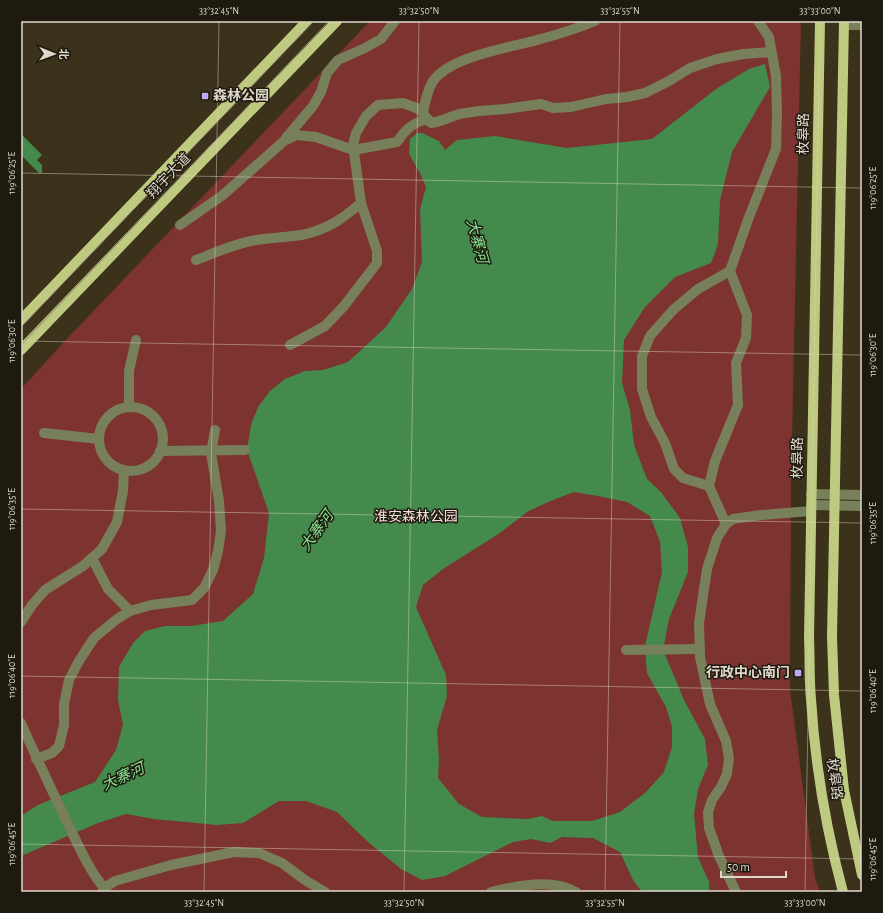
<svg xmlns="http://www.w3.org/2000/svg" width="883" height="913" font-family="'Alegreya Sans','Noto Sans SC',sans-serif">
<rect width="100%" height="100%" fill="#3c311a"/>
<path fill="#7d3330" d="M370 21H801L791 488 790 690 815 878 820 892H21V389L62 344Z"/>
<g fill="#448a4d" fill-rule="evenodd">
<path d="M765 64 770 87 732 152 720 200 718 244 711 263 675 277 645 307 624 340 622 383 630 410 634 445 647 479 661 492 680 518 688 547V572L669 619 663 650 685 702 705 739 708 765 698 789 694 814 698 857 709 882V892H642L633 880 620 852 593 838 562 837 550 843 531 839 513 842 445 876 422 880 401 869 367 841 337 812 306 801H279L243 823 217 825 154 819 126 814 98 823 21 856V816L38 805 95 782 116 750 123 725 118 700 119 667 133 643 145 631 165 626H191L223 621 253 594 264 558 269 513 247 450 251 425 258 407 270 391 285 379 305 371 323 370 348 362 386 327 412 289 422 262 420 209 426 187 420 173 409 154 410 139 417 133H422L439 141 445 150 457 140 495 136 567 148 652 139 716 89 749 69ZM574 492 598 496 627 502 650 516 660 542 662 572 645 646 647 673 666 707 672 727V747L664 772 645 793 620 812 592 821H553L542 816 528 819 482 817 459 804 438 778 439 760 437 730 447 696 446 675 416 607 423 585 443 569 500 533 527 512 548 502Z"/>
<path d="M21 134 42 155 37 160 42 165V172L40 174 21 155Z"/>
</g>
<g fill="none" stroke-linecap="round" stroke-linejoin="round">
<g stroke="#787f5b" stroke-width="10">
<path d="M844 25H862"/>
<path d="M423 113C425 102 427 91 433 81 451 56 509 48 537 40 556 35 576 29 595 21"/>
<path d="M286 138 313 106 321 92 327 73 338 60 365 48 381 39 395 21"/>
<path d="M180 225 223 195 284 141 296 135 316 137 353 150 397 142C406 129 412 123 428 119"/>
<path d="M196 260C214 253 232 245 251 241 269 237 288 238 306 234 330 228 343 218 361 203L353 145 356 133 366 116 378 105 403 103 419 109 431 123 440 121 459 114 479 111 505 109 541 104 553 108 571 107 606 99 627 97 645 93 669 81 690 68 717 59 743 54 771 52"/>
<path d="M290 345 325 326 344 306 377 263V251L361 203"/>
<path d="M129 407V371L136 340"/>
<circle cx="131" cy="439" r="32"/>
<path d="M44 433 99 439"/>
<path d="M160 451 245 450"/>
<path d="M709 486 683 478 674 469 665 443 651 417 642 389V356L650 336 673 310 698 289 730 271"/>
<path d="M811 494 862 495"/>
<path d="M811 505 862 506"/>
<path d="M726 524 709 486 715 461 738 405 736 363 746 338 747 315 730 271 749 217 776 149 777 114 776 76 769 37 758 21"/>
<path d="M92 558 108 589 130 611"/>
<path d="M21 622 32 605 45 590 83 566 102 549 117 522 123 491 124 470"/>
<path d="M626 650 700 649"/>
<path d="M21 723C35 755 50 786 65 818 77 842 87 867 104 888"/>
<path d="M36 759 52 753 59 746 64 725V704L69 680 79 661 94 638 117 619 130 611 151 605 192 600 204 588 213 570 218 551 221 531 219 501 211 453 215 430"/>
<path d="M102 892 104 888 115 881 171 865 234 852 259 853 282 863 305 880 325 892"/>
<path d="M491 892C517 886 551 878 576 892"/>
<path d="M736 892 719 856 709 828 708 812 712 800 721 787 727 774 729 758 726 741 710 704 700 657 699 623 707 569 717 538 726 524 733 519 761 515 811 511"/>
</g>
<g stroke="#bdca7f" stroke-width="10">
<path d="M820 21 809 638C810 658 809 679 811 699 815 764 826 829 843 892"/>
<path d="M844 21 832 636 834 695 844 790 862 875"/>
<path d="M21 320 307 21"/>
<path d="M21 350 337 21"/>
</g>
<g stroke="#8c8370" stroke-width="1">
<path d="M21 327 314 21"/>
<path d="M21 345 329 21"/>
</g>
</g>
<path fill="none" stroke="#dfd8ca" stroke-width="1" stroke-opacity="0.45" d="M21 173 862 188M21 341 862 355M21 509 862 523M21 676 862 691M21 844 862 859M204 892 219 21M404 892 419 21M605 892 620 21M805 892 820 21"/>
<g fill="#bbaaf6" stroke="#1f1a10" stroke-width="1.5">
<rect x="201" y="92" width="8" height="8" rx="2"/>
<rect x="794" y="669" width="8" height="8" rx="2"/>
</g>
<g text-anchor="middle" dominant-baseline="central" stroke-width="3" stroke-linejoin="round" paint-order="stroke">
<g font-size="14" font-weight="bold" fill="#dfd8ca" stroke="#1f1a10" text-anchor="start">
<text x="213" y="96">森林公园</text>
<text x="790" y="673" text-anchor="end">行政中心南门</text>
</g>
<g font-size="14" fill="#dfd8ca" stroke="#1f1a10">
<text transform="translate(804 134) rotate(-89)">枚皋路</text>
<text transform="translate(169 176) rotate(-46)">翔宇大道</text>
<text transform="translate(798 458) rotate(-89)">枚皋路</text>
<text transform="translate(834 779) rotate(82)">枚皋路</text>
</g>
<g font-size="14" fill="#f6dcd9" stroke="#1f1a10">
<text x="416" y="517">淮安森林公园</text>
</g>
<g font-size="15" font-style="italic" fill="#85e38f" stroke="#1f1a10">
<text transform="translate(477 241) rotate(75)">大寨河</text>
<text transform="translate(317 531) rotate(-54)">大寨河</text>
<text transform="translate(123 777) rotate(-25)">大寨河</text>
</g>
</g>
<rect width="883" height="913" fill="none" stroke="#1f1a10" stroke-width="44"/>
<g transform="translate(54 54) rotate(91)" stroke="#1f1a10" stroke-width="3" paint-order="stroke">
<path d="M0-3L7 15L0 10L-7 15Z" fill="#dfd8ca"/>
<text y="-6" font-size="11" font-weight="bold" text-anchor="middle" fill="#dfd8ca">北</text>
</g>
<path d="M721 871v6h65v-6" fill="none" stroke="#dfd8ca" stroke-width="2"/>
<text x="727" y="871" font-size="12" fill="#dfd8ca" stroke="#1f1a10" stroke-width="3" paint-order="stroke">50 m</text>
<rect x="22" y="22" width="839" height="869" fill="none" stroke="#dfd8ca" stroke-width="1.5"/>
<g font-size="10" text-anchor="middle" fill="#dfd8ca">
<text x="219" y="14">33°32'45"N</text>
<text x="419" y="14">33°32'50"N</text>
<text x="620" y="14">33°32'55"N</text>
<text x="820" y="14">33°33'00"N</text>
<text transform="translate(11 173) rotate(-90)" y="4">119°06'25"E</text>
<text transform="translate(872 188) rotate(-90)" y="4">119°06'25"E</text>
<text transform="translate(11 341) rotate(-90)" y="4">119°06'30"E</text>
<text transform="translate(872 355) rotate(-90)" y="4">119°06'30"E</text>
<text transform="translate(11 509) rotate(-90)" y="4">119°06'35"E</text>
<text transform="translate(872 523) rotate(-90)" y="4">119°06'35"E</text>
<text transform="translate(11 676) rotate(-90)" y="4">119°06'40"E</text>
<text transform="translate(872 691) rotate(-90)" y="4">119°06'40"E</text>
<text transform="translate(11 844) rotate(-90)" y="4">119°06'45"E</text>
<text transform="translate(872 859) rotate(-90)" y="4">119°06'45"E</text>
<text x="204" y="906">33°32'45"N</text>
<text x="404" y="906">33°32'50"N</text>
<text x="605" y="906">33°32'55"N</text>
<text x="805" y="906">33°33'00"N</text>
</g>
</svg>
